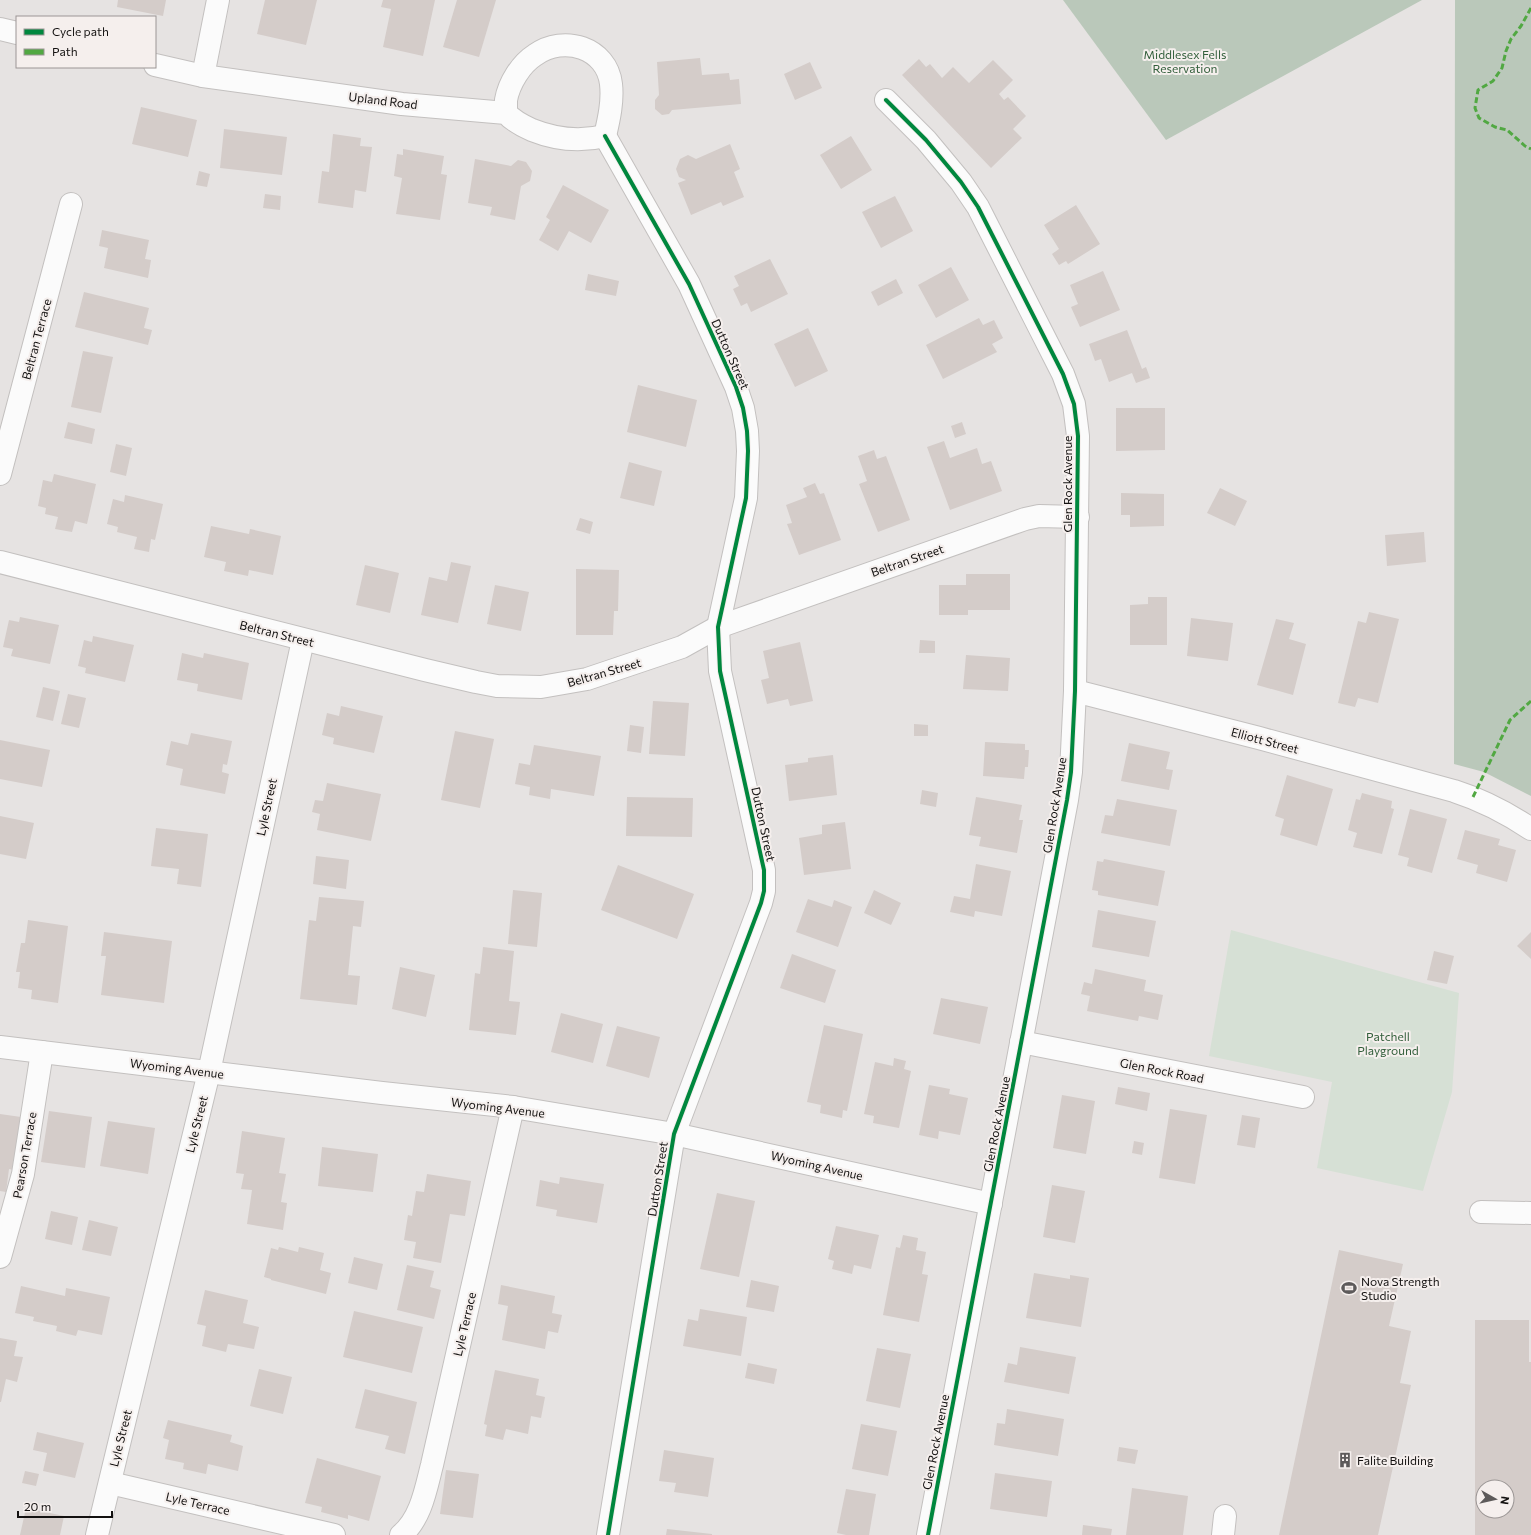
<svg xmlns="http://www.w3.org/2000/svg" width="1531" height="1535" font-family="Commissioner,sans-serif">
<rect width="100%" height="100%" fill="#e6e3e2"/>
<path fill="#d6e0d5" d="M1231 930 1459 993 1452 1092 1423 1191 1317 1168 1332 1082 1209 1056Z"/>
<g fill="#bac8ba">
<path d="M1063 0H1422L1166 140Z"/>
<path d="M1455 0H1531V796L1484 772 1454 764Z"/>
</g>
<g fill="#d4ccc9" fill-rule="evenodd">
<path d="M118 0H166L163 16 117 7Z"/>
<path d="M265 0H317L306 45 257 34Z"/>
<path d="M383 0H435L423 56 383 47 391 9 381 7Z"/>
<path d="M457 0H496L479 57 443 47Z"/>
<path d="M700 58 702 75 729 73 730 80 739 79 741 104 672 110 669 114 662 115 655 109V100L659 95 657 62Z"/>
<path d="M919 59 926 67 930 64 942 78 953 67 969 83 993 60 1013 80 999 94 1004 100 1008 97 1026 116 1013 129 1022 138 991 168 902 75Z"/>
<path d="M810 62 822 88 795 100 784 74Z"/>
<path d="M141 107 197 120 188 157 132 144Z"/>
<path d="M224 129 287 137 282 175 220 168Z"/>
<path d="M333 134 361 138 360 146 372 147 366 192 355 190 353 208 318 203 322 171 329 172Z"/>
<path d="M851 136 872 170 841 189 820 155Z"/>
<path d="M730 144 740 169 734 172 744 197 723 206 721 202 691 215 678 183 686 180 679 177 676 169 680 159 688 155 696 159Z"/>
<path d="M403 149 444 156 441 174 447 175 440 220 396 214 402 178 394 176 397 154 403 155Z"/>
<path d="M475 159 511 166 518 160 526 162 532 171 530 181 521 186 515 220 490 215 492 207 468 203Z"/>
<path d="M199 171 210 174 207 187 196 185Z"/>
<path d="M563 185 609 210 591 243 569 231 558 251 539 240 550 220 546 217Z"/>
<path d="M265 194 281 196 280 210 263 208Z"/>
<path d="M895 196 913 231 881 248 862 212Z"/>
<path d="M1076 205 1100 244 1068 264 1066 261 1059 265 1052 254 1059 249 1044 225Z"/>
<path d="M102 230 149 240 145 259 151 260 148 278 104 268 108 248 99 246Z"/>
<path d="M770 259 788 294 751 312 747 303 741 306 733 289 739 286 734 276Z"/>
<path d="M951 267 969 300 936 318 918 285Z"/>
<path d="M1103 271 1120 310 1080 327 1071 307 1078 304 1070 285Z"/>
<path d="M588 274 619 281 616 296 585 290Z"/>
<path d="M896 279 903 293 878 306 871 292Z"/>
<path d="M84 292 149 308 144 328 152 330 148 345 75 327Z"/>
<path d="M979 318 983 325 994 320 1003 338 992 344 997 352 943 379 926 345Z"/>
<path d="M808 328 828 371 795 387 774 344Z"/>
<path d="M1127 330 1142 369 1146 367 1150 378 1136 383 1132 373 1109 382 1101 359 1095 361 1089 344Z"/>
<path d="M83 351 113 357 101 413 71 407Z"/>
<path d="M638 385 697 400 686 447 627 432Z"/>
<path d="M1116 408H1165V450L1116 451Z"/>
<path d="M68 422 95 429 92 444 64 438Z"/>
<path d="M962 422 966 434 955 438 951 426Z"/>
<path d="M944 441 950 458 977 448 982 464 991 461 1002 491 950 510 927 447Z"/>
<path d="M116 444 132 448 126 476 110 472Z"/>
<path d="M874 450 877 459 886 456 910 520 878 532 859 484 867 481 858 456Z"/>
<path d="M629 462 662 471 654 506 620 498Z"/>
<path d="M54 474 96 484 87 524 75 521 72 532 55 529 58 517 45 514 46 508 38 506 43 480 52 482Z"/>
<path d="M815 483 820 494 824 493 841 540 799 555 787 524 792 523 786 505 807 497 803 488Z"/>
<path d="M1220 488 1247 501 1235 526 1207 513Z"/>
<path d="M1121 493 1164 494V526L1130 527V515H1121Z"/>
<path d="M125 495 163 504 155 540 151 539 149 552 134 549 137 537 117 532 118 527 107 524 113 499 124 502Z"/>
<path d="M580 518 593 522 590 534 576 530Z"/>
<path d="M211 526 249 534 250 529 281 536 273 575 249 570 248 576 224 571 226 562 204 557Z"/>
<path d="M1424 532 1426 562 1387 566 1385 535Z"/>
<path d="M451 562 471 566 458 623 421 615 429 577 447 581Z"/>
<path d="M365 565 399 573 390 613 356 605Z"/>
<path d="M576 569 619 570 618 611H614L613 635H576Z"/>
<path d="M966 574H1010V610H968V615H939V585H966Z"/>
<path d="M495 585 529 592 521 631 487 624Z"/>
<path d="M1148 597H1167V645H1130V605L1148 604Z"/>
<path d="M1369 612 1399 619 1378 703 1358 698 1355 707 1338 703 1358 621 1366 623Z"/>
<path d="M20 617 59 625 50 664 11 656 13 649 3 647 9 620 19 622Z"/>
<path d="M1191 618 1233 623 1228 661 1187 656Z"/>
<path d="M1276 619 1294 623 1289 639 1306 644 1293 695 1257 685Z"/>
<path d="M93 636 134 645 125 682 85 673 86 668 78 666 84 640 92 642Z"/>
<path d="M920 640 935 641V653H919Z"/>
<path d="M800 642 813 701 790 706 788 699 767 704 761 680 769 678 763 651Z"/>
<path d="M182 653 203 658 204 653 249 663 242 700 197 691 198 684 177 680Z"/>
<path d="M966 655 1010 658 1008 691 963 689Z"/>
<path d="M43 687 60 691 53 721 36 717Z"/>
<path d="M68 694 86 698 79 728 61 724Z"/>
<path d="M653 701 689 703 685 756 649 754Z"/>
<path d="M341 706 383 716 374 753 333 744 334 738 322 735 327 713 339 716Z"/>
<path d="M914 724 928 725V736H914Z"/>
<path d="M630 725 644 727 641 753 627 751Z"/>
<path d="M455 731 494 739 480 808 441 800Z"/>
<path d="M191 733 232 741 227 765 223 764 222 772 229 774 225 794 180 785 183 769 166 765 171 741 188 745Z"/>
<path d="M0 740 50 750 42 787 0 779Z"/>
<path d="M985 742 1025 744V750H1029L1028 767H1025L1024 779 983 776Z"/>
<path d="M1129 743 1170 752 1166 769 1173 770 1169 790 1121 781Z"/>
<path d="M534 745 601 756 594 796 551 789 550 799 529 795 530 787 515 784 519 763 530 765Z"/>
<path d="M833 755 837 795 789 801 785 765 808 762V758Z"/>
<path d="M1287 775 1333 789 1317 846 1280 835 1284 819 1275 816Z"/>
<path d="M327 783 381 794 371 841 317 830 320 814 312 812 315 800 323 801Z"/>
<path d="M922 790 938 793 936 807 920 804Z"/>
<path d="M1362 793 1392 801 1391 808 1394 809 1382 854 1353 847 1357 833 1348 830 1356 799 1360 800Z"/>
<path d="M627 797 693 798 692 837 626 836Z"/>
<path d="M976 797 1022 805 1019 820H1023L1017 853 979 846 981 837 969 835Z"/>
<path d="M1117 799 1177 810 1170 846 1101 833 1105 815 1113 816Z"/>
<path d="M1410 809 1447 819 1432 873 1407 866 1409 858 1398 855Z"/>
<path d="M0 816 34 823 26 859 0 854Z"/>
<path d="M845 822 851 869 804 875 799 838 822 834V825Z"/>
<path d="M156 828 208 834 201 887 177 884 179 869 151 866Z"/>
<path d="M1465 830 1500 839 1498 845 1516 850 1507 882 1476 873 1478 865 1457 859Z"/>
<path d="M316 856 349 860 346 889 313 884Z"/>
<path d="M1104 859 1165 871 1158 906 1098 895V891L1092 890 1097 861 1103 862Z"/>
<path d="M976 864 1011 871 1002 916 975 911 974 917 950 912 954 896 970 899Z"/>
<path d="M618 865 694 894 677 939 601 910Z"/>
<path d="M513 890 542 893 537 947 508 944Z"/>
<path d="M874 890 901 903 891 925 864 913Z"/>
<path d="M319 897 364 901 361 927 353 926 348 975 360 976 357 1005 300 999 309 920 316 921Z"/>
<path d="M808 899 832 907 834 900 852 907 838 947 796 932Z"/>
<path d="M1098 910 1156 921 1149 957 1092 947Z"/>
<path d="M28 920 68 926 58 1003 31 999 32 990 18 988 20 972H16L21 943H25Z"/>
<path d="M104 932 172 941 164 1003 101 995 106 956H101Z"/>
<path d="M1531 932V959L1517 946Z"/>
<path d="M483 947 514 951 509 1001 520 1002 516 1035 469 1030 475 973 480 974Z"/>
<path d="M1434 951 1454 956 1447 984 1427 980Z"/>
<path d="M792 954 836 970 825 1003 780 988Z"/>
<path d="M400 967 435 975 426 1017 392 1009Z"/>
<path d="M1095 969 1146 980 1144 991 1163 995 1158 1020 1139 1016 1138 1021 1087 1011 1090 996 1081 994 1084 982 1092 984Z"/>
<path d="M941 998 988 1007 980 1044 933 1034Z"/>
<path d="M561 1013 603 1024 593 1063 551 1052Z"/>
<path d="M824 1025 863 1034 847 1111 843 1110 842 1118 820 1113 821 1105 807 1102Z"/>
<path d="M617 1026 660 1037 649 1078 606 1066Z"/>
<path d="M894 1058 906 1061 904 1069 911 1071 899 1128 873 1123 874 1116 864 1114 875 1062 893 1066Z"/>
<path d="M929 1085 950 1089 949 1094 968 1098 960 1135 939 1131 938 1139 919 1135Z"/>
<path d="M1118 1087 1150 1093 1147 1111 1115 1104Z"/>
<path d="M1062 1095 1095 1101 1086 1154 1053 1148Z"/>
<path d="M1170 1109 1207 1115 1195 1184 1159 1178Z"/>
<path d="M49 1111 92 1117 85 1168 41 1162Z"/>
<path d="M0 1114 21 1117 14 1170 9 1169 6 1192 0 1191Z"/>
<path d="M1242 1115 1260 1118 1255 1148 1237 1145Z"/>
<path d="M108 1121 155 1128 148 1174 100 1166Z"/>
<path d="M242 1131 285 1138 279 1173 286 1174 281 1202 287 1203 283 1230 247 1224 252 1190 241 1189 244 1174 236 1173Z"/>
<path d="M1134 1141 1144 1143 1142 1155 1132 1153Z"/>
<path d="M322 1147 378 1154 373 1192 318 1186Z"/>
<path d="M427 1174 471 1181 465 1216 450 1214 441 1263 413 1258 416 1242 404 1240 408 1215 412 1216 416 1191 424 1192Z"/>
<path d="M560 1177 604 1184 597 1223 556 1216 557 1210 536 1206 540 1180 559 1184Z"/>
<path d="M1052 1185 1085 1191 1075 1243 1043 1237Z"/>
<path d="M717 1193 755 1201 739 1277 700 1269Z"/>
<path d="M51 1211 78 1217 72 1245 45 1239Z"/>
<path d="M89 1220 118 1227 111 1256 82 1250Z"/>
<path d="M836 1226 879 1235 871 1269 854 1265 852 1274 832 1269 834 1261 828 1259Z"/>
<path d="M903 1235 918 1238 916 1250 926 1252 922 1274 928 1275 919 1322 883 1315 896 1247 900 1248Z"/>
<path d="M279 1247 298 1252 299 1247 324 1253 320 1270 331 1273 326 1294 271 1280V1279L264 1277 271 1248 278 1250Z"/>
<path d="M1339 1250 1403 1264 1389 1326 1411 1331 1400 1383 1411 1385 1378 1535H1279Z"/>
<path d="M354 1257 383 1264 377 1290 348 1283Z"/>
<path d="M407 1265 434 1271 430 1287 441 1290 434 1319 397 1310Z"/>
<path d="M1034 1273 1070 1279V1275L1089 1278 1081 1327 1026 1318Z"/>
<path d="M751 1280 779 1286 774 1312 746 1307Z"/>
<path d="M501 1285 555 1296 552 1313 562 1315 558 1333 548 1331 545 1349 502 1340 508 1306 498 1304Z"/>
<path d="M21 1286 65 1296 66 1288 110 1297 102 1335 78 1330 76 1336 56 1331 57 1326 33 1321 34 1317 15 1313Z"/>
<path d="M205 1290 248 1300 243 1323 259 1327 254 1349 228 1344 226 1352 202 1346 206 1326 197 1324Z"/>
<path d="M700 1309 747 1317 741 1356 683 1346 688 1319 698 1321Z"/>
<path d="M354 1311 423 1327 412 1373 343 1357Z"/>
<path d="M1475 1320H1529V1362H1531V1535H1475ZM1483 1487H1507V1511H1483Z"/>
<path d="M0 1338 17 1341 14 1356 23 1357 17 1382 6 1379 1 1402H0Z"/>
<path d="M1020 1347 1076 1357 1069 1394 1004 1382 1008 1363 1017 1365Z"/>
<path d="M877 1348 911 1354 900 1408 866 1401Z"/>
<path d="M748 1363 777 1369 774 1384 745 1378Z"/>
<path d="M259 1369 292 1377 283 1414 250 1406Z"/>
<path d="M495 1370 539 1379 536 1395 545 1397 541 1418 531 1416 528 1434 506 1429 503 1440 485 1436 487 1425 484 1424Z"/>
<path d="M365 1389 417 1402 405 1454 385 1449 389 1436 355 1428Z"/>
<path d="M1007 1409 1064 1419 1058 1456 994 1445 997 1423 1005 1424Z"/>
<path d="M168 1420 232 1435 230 1442 243 1446 238 1471 208 1464 206 1474 183 1469 184 1463 165 1459 169 1440 163 1438Z"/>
<path d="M861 1424 897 1431 888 1476 852 1469Z"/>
<path d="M37 1432 84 1443 75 1478 43 1471 47 1453 33 1450Z"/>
<path d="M1119 1447 1138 1450 1135 1464 1117 1461Z"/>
<path d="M664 1450 714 1458 708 1497 674 1492 676 1483 659 1481Z"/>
<path d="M317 1458 381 1476 369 1521 348 1515V1519L321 1512 322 1507 305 1503Z"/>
<path d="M446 1470 479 1474 473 1518 440 1514Z"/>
<path d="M25 1471 39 1474 36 1486 22 1483Z"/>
<path d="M995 1473 1052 1481 1047 1517 990 1509Z"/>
<path d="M1132 1488 1188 1496 1183 1535H1126Z"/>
<path d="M846 1489 876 1494 869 1535H846L837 1533Z"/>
<path d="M26 1508 64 1516 60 1535H20Z"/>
<path d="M1083 1525 1112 1529 1111 1535H1082Z"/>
<path d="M667 1529 712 1534V1535H666Z"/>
</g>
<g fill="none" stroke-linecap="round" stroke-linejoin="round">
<g stroke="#c3c0bf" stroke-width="24">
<g id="minor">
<path d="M0 29 17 33"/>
<path d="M155 65 203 76 402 104 506 113C513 121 523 126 532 130 557 140 580 142 605 136"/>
<path d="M203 76 218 0"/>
<path d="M886 100 926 140 961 182 978 207 1063 374 1074 404 1078 436 1075 691 1071 772 1067 800 928 1535"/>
<path d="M506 113C506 109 506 104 506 100 509 83 521 64 535 55 564 34 607 48 611 84 613 101 609 119 605 136"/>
<path d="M605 136 689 284 736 387 743 408 747 431 748 451 746 498 718 627 720 671 764 870V891L761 903 674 1134 608 1535"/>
<path d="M0 474 71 204"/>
<path d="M0 562 425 670 476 682 497 686 541 687 587 679 682 647 718 627 1025 519 1039 516 1078 517"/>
<path d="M1075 691 1259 738 1454 791C1482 800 1507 813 1531 829"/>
<path d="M1021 1042 1303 1097"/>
<path d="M0 1047 382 1093 513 1107 674 1134 991 1204"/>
<path d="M1481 1212 1531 1213"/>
<path d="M0 1257 23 1174 42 1052"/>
<path d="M110 1483 334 1535"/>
<path d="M97 1535 209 1072 303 640"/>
<path d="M401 1535C421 1519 426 1488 432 1465L513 1107"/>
<path d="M1223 1535 1225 1516"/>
</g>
</g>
<use href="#minor" stroke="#fbfbfb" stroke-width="22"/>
<g stroke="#51a842" stroke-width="3" stroke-dasharray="6 3" stroke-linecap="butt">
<path d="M1531 8 1521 26 1511 39 1506 51 1502 68 1493 81 1478 90 1475 108 1479 118 1495 127 1507 130 1525 146 1531 149"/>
<path d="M1473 797 1510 720 1531 701"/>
</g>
<g stroke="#f5efed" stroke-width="6">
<g id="cycleway">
<path d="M886 100 926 140 961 182 978 207 1063 374 1074 404 1078 436 1075 691 1071 772 1067 800 928 1535"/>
<path d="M605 136 689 284 736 387 743 408 747 431 748 451 746 498 718 627 720 671 764 870V891L761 903 674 1134 608 1535"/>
</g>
</g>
<use href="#cycleway" stroke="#00873e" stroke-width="4"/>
</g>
<defs>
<g id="stadium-bare" transform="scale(1.2)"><path d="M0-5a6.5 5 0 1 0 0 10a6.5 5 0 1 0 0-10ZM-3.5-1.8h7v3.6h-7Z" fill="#5d5a5a" stroke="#f5efed" stroke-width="2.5" paint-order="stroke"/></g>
<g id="building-bare" transform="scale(1.2)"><path d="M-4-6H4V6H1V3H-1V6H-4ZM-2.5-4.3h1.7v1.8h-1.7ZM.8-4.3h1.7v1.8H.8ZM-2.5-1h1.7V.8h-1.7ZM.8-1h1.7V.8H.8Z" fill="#5d5a5a" stroke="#f5efed" stroke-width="2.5" paint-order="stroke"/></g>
</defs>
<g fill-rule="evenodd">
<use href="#stadium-bare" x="1349" y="1288"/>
<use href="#building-bare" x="1345" y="1460"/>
</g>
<g text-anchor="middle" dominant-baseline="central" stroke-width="4" stroke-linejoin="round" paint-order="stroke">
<g font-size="12" fill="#315e3a" stroke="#f5efed">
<text x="1185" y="54">Middlesex Fells<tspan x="1185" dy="14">Reservation</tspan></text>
<text x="1388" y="1036">Patchell<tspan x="1388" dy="14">Playground</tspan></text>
</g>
<g font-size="12" fill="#131110" stroke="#f5efed">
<text transform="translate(383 100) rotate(7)">Upland Road</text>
<text transform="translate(36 339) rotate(-75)">Beltran Terrace</text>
<text transform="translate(731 354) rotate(66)">Dutton Street</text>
<text transform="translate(1067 484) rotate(-90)">Glen Rock Avenue</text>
<text transform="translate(907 560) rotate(-19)">Beltran Street</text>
<text transform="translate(277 633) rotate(14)">Beltran Street</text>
<text transform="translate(604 672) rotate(-16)">Beltran Street</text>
<text transform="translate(1265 740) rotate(15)">Elliott Street</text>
<text transform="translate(1054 805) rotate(-81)">Glen Rock Avenue</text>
<text transform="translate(266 807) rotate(-78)">Lyle Street</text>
<text transform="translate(764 824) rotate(78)">Dutton Street</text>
<text transform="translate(177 1068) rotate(7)">Wyoming Avenue</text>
<text transform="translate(1162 1070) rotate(11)">Glen Rock Road</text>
<text transform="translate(498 1107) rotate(7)">Wyoming Avenue</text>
<text transform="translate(196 1124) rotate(-76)">Lyle Street</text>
<text transform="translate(996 1124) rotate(-79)">Glen Rock Avenue</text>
<text transform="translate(24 1155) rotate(-80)">Pearson Terrace</text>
<text transform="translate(817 1165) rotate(13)">Wyoming Avenue</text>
<text transform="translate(657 1179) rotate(-81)">Dutton Street</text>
<text transform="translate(464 1324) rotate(-77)">Lyle Terrace</text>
<text transform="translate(120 1438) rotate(-76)">Lyle Street</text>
<text transform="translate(935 1442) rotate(-79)">Glen Rock Avenue</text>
<text transform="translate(198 1503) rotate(13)">Lyle Terrace</text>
</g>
<g font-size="12" fill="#131110" stroke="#f5efed" text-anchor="start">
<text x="1361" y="1281">Nova Strength<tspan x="1361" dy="14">Studio</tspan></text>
<text x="1357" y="1460">Falite Building</text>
</g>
</g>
<rect x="16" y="16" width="140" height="52" fill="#f5efed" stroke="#9b9695"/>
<rect x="24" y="29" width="20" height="6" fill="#00873e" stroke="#9b9695"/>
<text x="52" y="36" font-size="12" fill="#131110">Cycle path</text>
<rect x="24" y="49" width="20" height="6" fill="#51a842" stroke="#9b9695"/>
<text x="52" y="56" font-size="12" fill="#131110">Path</text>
<g transform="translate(1495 1499) rotate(98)"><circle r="19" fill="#f5efed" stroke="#9b9695"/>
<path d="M0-3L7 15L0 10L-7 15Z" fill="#5d5a5a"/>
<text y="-6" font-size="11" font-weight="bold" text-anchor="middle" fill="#131110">N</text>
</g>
<path d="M18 1511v6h94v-6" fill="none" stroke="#131110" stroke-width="2"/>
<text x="24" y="1511" font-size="12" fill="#131110" stroke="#f5efed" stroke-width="3" paint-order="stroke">20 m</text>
</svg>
